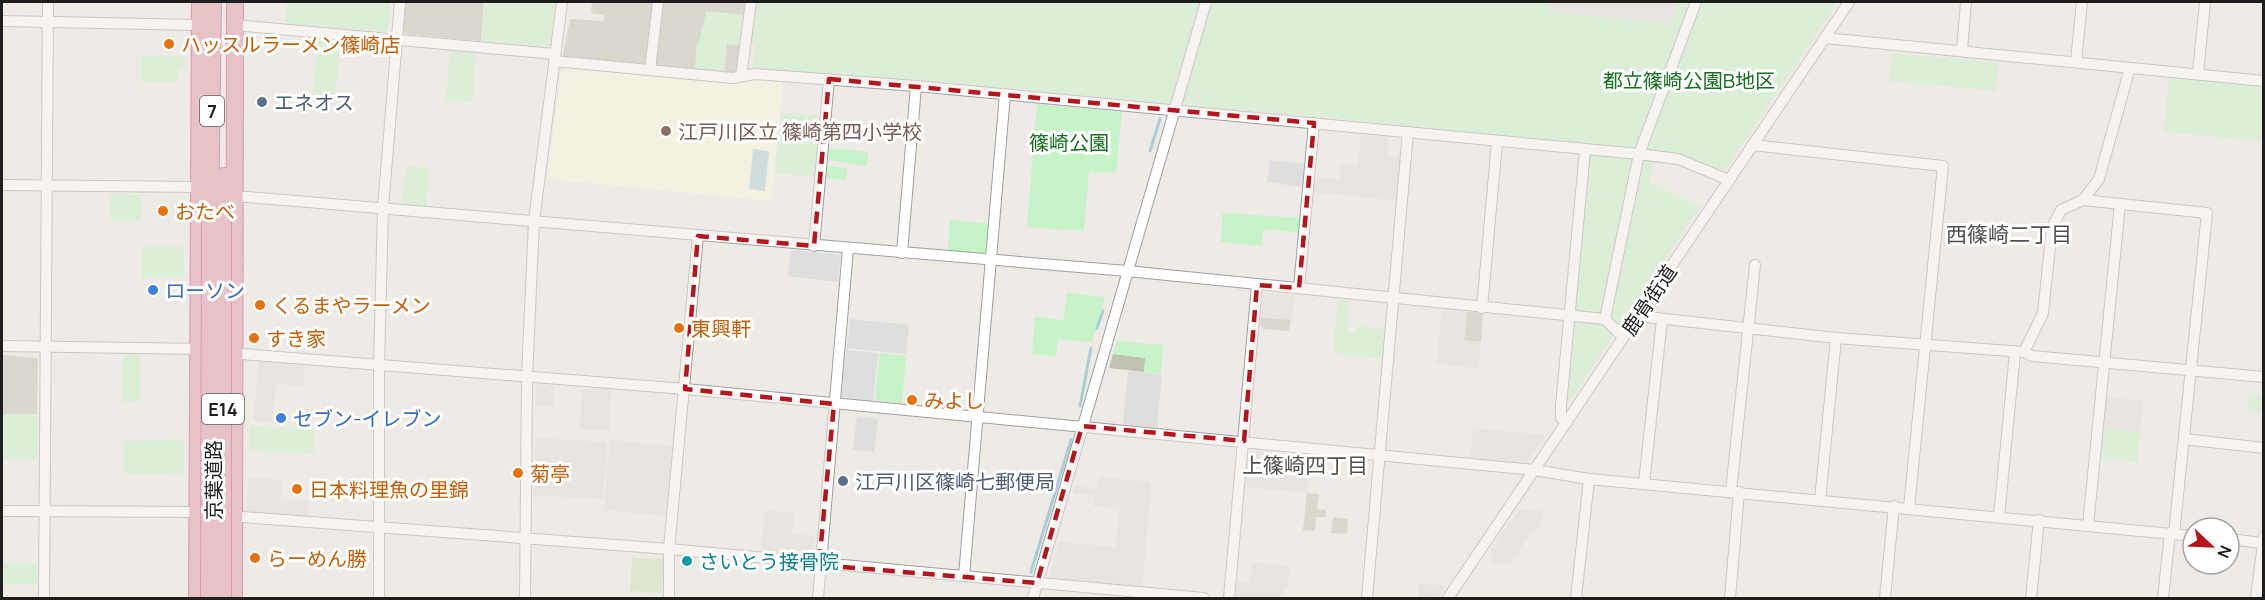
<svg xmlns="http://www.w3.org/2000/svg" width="2265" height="600" font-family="Manrope,'Noto Sans JP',sans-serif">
<rect width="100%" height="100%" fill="#eeeae5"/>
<path fill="#fbfae0" d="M567 68 742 82 752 79 783 82 771 201 547 179 561 73Z"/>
<g fill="#c1c1b1">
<path d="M406 2H484L481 41 406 34 403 31Z"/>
<path d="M592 2H655L647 67 562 59 570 19 604 21V15L591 13Z"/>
<path d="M662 2H746L745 15 702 27 700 41 697 42 695 71 654 67Z"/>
<path d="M727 44 741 45 737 74 724 73Z"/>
<path d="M1467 312 1483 313 1481 342 1464 341Z"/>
<path d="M1261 317 1291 320 1289 331 1263 329 1260 325Z"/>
<path d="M1113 354 1146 358 1144 372 1109 368Z"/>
<path d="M2 355 38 358 37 414H2Z"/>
<path d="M1307 493 1319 494 1317 509 1326 510V517H1316L1315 531 1303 530Z"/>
<path d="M1333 517 1348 519 1347 534 1331 533Z"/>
</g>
<path fill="#cbe3b0" d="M632 558 664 559 662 593 630 591Z"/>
<g fill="#c6f3c8">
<path d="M287 2H390L388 32 285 23Z"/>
<path d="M484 2H556L550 44 547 46 481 41Z"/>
<path d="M755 2H1838L1722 175 1656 154 1649 182 1700 207 1566 406 1587 144 1321 117 752 68 755 44 749 43Z"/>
<path d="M706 11 745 15 741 45 727 44 724 73 695 71 697 41H700Z"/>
<path d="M318 39 340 41 335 98 313 96Z"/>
<path d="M450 51 476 54 472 102 446 100Z"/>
<path d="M1892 53 1999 63 1996 91 1889 81Z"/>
<path d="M141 56H184L185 68H178V82H141Z"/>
<path d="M2169 76 2263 84V141L2164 132Z"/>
<path d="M1037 104 1122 112 1116 173 1089 171 1084 231 1027 227Z"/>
<path d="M781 113 822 116 817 177 775 173Z"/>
<path d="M826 148 868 152 867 166 828 160 826 157Z"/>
<path d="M406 166 429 168 426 206 402 204Z"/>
<path d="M828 166 847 168 846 180 824 178Z"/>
<rect x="111" y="194" width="30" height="27"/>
<path d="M1223 213 1300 218 1299 233 1263 229 1262 246 1221 242Z"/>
<path d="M950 220 991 224 989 254 948 251Z"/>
<rect x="142" y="247" width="42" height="30"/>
<path d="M1067 293 1105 297 1092 342 1058 339 1056 356 1032 354 1035 317 1064 320Z"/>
<path d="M1338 300 1349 301 1347 332H1355L1356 326 1385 329 1382 359 1333 354Z"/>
<path d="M1117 341 1163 345 1161 374 1144 372 1145 358 1113 354Z"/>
<path d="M880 353 906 356 902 403 875 400Z"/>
<rect x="123" y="355" width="17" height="47"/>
<path d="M2249 394 2263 396V413L2247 411Z"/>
<rect x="2" y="414" width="35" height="45"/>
<path d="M250 426 315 430 313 454 249 450Z"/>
<path d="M2100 428 2140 432 2137 462 2097 458Z"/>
<path d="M183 440 184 473 124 474V441Z"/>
<rect x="2" y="563" width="35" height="21"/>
</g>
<g fill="#dedede">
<path d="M1551 2H1678L1670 23 1550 12Z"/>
<path d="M1361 135 1388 137 1387 156 1402 157 1398 201 1313 192 1315 177 1339 179 1340 164 1358 166Z"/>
<path d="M1270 160 1306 164 1304 187 1267 182Z"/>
<path d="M791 250 841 255 838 282 788 276Z"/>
<path d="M1265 293 1294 295 1292 320 1261 317 1262 295Z"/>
<path d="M1442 310 1467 312 1464 340 1481 342 1478 368 1437 364Z"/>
<path d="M850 319 909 325 906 354 847 348Z"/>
<path d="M846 350 878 353 873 401 841 397Z"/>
<path d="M259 362 305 366 303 386 276 384 272 422 253 421Z"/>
<path d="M1128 370 1162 375 1157 428 1123 424Z"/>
<path d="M537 385 554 386 553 407 535 405Z"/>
<path d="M582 389 611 390 609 431 580 429Z"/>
<path d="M2103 397 2143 401 2140 432 2100 428Z"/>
<path d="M857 416 878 419 874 452 853 450Z"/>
<path d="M1473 428 1547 435 1527 463 1470 458Z"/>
<path d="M536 438 607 442 603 499 533 495Z"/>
<path d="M610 440 675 446 668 516 604 510Z"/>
<path d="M1251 450 1311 456 1307 493 1245 487 1248 453Z"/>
<path d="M249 477 282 480 281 499 309 501 307 518 246 513Z"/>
<path d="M1099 477 1151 482 1142 589 1049 580 1059 542 1116 547 1119 509 1093 506 1094 495 1073 493 1075 486 1098 489Z"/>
<path d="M1519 509 1542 511 1540 529 1534 528 1510 564 1493 563 1490 551Z"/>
<path d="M765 510 794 513 792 534 814 536 812 557 761 552Z"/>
<path d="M1252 562 1289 566 1288 588 1284 590 1283 598H1239L1235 596 1236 582 1251 583Z"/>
<path d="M1419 583 1446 586 1438 598H1418Z"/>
</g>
<path fill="#aaced7" d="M753 149 769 151 765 191 749 189Z"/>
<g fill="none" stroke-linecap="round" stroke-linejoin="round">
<g stroke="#aaced7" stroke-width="3">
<path d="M1150 151 1160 119"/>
<path d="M1097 328 1103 311"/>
<path d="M1080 406 1091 348"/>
<path d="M1031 572 1071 440"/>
</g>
<g stroke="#9f9f9f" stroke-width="12">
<g id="minor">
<path d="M2 21 199 25"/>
<path d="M234 25 555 54"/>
<path d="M1825 38 2264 81"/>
<path d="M1962 50 1966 2"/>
<path d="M554 61 733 78 754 74 916 86 1639 154 1678 159 1729 180"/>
<path d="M2076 62 2082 2"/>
<path d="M650 70 658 2"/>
<path d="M2198 73 2205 2"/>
<path d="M741 76 751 2"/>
<path d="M1752 145 1943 166 1909 508"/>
<path d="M2 185 199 187"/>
<path d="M235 196 1127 271 1605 319"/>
<path d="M2083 200 2207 213 2174 534"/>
<path d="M814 246 829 79"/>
<path d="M902 253 916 86"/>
<path d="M1299 288 1314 123"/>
<path d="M1482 308 1497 142"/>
<path d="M1638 316 1836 338 2024 352 2032 356 2264 377"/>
<path d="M1623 337 1605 319 1639 154 1696 2"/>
<path d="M2 346 202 349"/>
<path d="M2024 352 2043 313 2052 227 2061 210 2083 200 2099 179 2130 68"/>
<path d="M229 353 685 389 1534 470 1589 479 2193 536"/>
<path d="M1567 422 1561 418V406L1585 150"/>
<path d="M2184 439 2264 448"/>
<path d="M1644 483 1662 320"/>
<path d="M1731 491 1755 265"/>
<path d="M1820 500 1836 338"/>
<path d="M2 511 202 512"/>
<path d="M229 516 669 549 1204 598"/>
<path d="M1999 516 2015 353"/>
<path d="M2088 526 2120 204"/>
<path d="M2229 539 2262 543"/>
<path d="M964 576 1005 94"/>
<path d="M44 598 48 2"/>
<path d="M379 598V365L383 208 400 2"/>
<path d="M525 598 527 378 534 221 562 2"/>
<path d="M669 598V549L698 236"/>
<path d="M818 598 848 249"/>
<path d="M1033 598 1206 2"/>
<path d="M1229 598 1257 285"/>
<path d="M1367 598 1408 132"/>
<path d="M1448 598 1849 2"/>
<path d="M1576 598 1589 479"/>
<path d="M1730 598 1739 492"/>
<path d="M1885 598 1894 506"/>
<path d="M2031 598 2039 520"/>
<path d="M2163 598 2170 533"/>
<path d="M2256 598 2264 536"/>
</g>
</g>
<g stroke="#c7376d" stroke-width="18">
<g id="highway">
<path d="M223 220 224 176"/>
<path d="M210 221 213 2"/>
<path d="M197 598 200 2"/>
<path d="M234 598 235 2"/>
</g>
</g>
<use href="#minor" stroke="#fff" stroke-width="10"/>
<use href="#highway" stroke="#dd95a5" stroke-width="16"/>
<g stroke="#c7376d" stroke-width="18" stroke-linecap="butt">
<g id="highway-bridge">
<path d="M209 598 210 221"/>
<path d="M223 598V220"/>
</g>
</g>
<use href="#highway-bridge" stroke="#dd95a5" stroke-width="16"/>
</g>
<path d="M0 0H2265V600H0ZM829 79 1314 123 1299 288 1257 285 1244 441 1082 426 1037 583 819 565 834 404 685 389 698 236 814 246Z" fill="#eeeae5" fill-opacity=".55" fill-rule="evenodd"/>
<path fill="none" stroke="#b6161b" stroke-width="4.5" stroke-dasharray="12 8" stroke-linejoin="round" d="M829 79 1314 123 1299 288 1257 285 1244 441 1082 426 1037 583 819 565 834 404 685 389 698 236 814 246Z"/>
<g fill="#e8710a" stroke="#fff" stroke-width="2">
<circle cx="169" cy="44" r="6"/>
<circle cx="163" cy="211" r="6"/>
<circle cx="260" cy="305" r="6"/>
<circle cx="679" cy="328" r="6"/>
<circle cx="254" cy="338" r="6"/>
<circle cx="912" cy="400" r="6"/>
<circle cx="518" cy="473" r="6"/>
<circle cx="297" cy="489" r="6"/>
<circle cx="255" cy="558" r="6"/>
</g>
<g fill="#5c6f8a" stroke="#fff" stroke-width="2">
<circle cx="262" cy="102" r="6"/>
<circle cx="843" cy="481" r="6"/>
</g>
<circle fill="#8d6e63" stroke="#fff" stroke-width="2" cx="666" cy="131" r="6"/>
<g fill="#3f7fe0" stroke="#fff" stroke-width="2">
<circle cx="153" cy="290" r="6"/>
<circle cx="281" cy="418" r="6"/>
</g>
<circle fill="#0f9aa8" stroke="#fff" stroke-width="2" cx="687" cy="561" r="6"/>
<g text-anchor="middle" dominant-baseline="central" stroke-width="6" stroke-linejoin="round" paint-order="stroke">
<g fill="#fff" stroke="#626262" stroke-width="1.5">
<rect x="200" y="96" width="24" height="30" rx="4.5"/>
<rect x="202" y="394" width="42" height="30" rx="4.5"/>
</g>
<g font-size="18" font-weight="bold" fill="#1e1e1e">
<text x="212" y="111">7</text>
<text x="223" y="409">E14</text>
</g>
<g font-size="20" fill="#c56008" stroke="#fff" text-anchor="start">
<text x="181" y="44">ハッスルラーメン篠崎店</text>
<text x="175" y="211">おたべ</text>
<text x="272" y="305">くるまやラーメン</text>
<text x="691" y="328">東興軒</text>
<text x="266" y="338">すき家</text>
<text x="924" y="400">みよし</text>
<text x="530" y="473">菊亭</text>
<text x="309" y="489">日本料理魚の里錦</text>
<text x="267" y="558">らーめん勝</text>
</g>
<g font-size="20" fill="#17701c" stroke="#fff">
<text x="1689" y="80">都立篠崎公園B地区</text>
<text x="1069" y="142">篠崎公園</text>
</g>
<g font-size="20" fill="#4e5e75" stroke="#fff" text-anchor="start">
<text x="274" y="102">エネオス</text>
<text x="855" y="481">江戸川区篠崎七郵便局</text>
</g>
<g font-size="20" fill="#785e54" stroke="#fff" text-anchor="start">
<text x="678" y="131">江戸川区立 篠崎第四小学校</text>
</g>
<g font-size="20" fill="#366cbe" stroke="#fff" text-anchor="start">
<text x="165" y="290">ローソン</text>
<text x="293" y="418">セブン-イレブン</text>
</g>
<g font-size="20" fill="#1e1e1e" stroke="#fff">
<text transform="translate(1649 300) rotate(-56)">鹿骨街道</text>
<text transform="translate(213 480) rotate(-90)">京葉道路</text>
</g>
<g font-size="20" fill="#0d838f" stroke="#fff" text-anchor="start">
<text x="699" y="561">さいとう接骨院</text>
</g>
<g font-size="21" fill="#515151" stroke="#fff">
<text x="2009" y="234">西篠崎二丁目</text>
<text x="1305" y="465">上篠崎四丁目</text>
</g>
</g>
<rect width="2265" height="600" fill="none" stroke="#1e1e1e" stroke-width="6"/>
<g transform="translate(2211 546) rotate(113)"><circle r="28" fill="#ffffff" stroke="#a5a5a5" stroke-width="1.5"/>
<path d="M0-4.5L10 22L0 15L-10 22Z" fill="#b6161b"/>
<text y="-9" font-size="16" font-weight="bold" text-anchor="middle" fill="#1e1e1e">N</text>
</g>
</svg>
